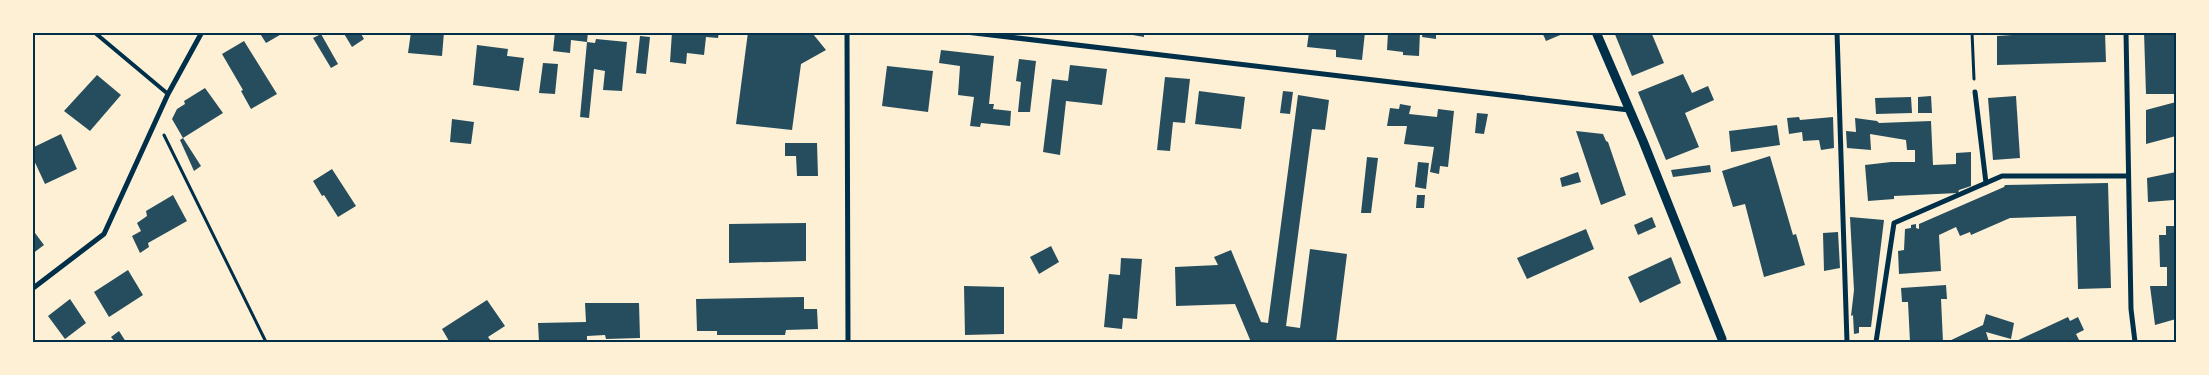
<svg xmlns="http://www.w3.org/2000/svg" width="2209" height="375" font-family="Rubik,sans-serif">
<rect width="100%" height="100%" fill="#fdf0d5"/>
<g fill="#264d5e">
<path d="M259 32H285L266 43Z"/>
<path d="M343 32H360L364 39 352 47Z"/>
<path d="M411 32H444L442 56 408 53Z"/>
<path d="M555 32H588L587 42 595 43 596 39 627 42 622 91 603 90 605 71 594 69 589 118 580 117 587 42 571 40 570 53 553 51Z"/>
<path d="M672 32H719L718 38 706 37 704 55 687 53 686 64 670 62Z"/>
<path d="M748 32 813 34 826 50 801 64 792 130 736 124Z"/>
<path d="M1116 32H1144V37Z"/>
<path d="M1309 32H1365L1362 60 1336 57V50L1307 47Z"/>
<path d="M1388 32H1420L1419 56 1403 55V52L1387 50Z"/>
<path d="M1423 32H1436V39L1422 37Z"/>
<path d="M1542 32H1565V33L1546 41Z"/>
<path d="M1614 32H1651L1664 63 1632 76Z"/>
<path d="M2027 32H2105L2106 62 1997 65V36L2027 34Z"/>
<path d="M2144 32H2172V35L2176 34V94H2146Z"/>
<path d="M321 34 338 64 331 68 313 38Z"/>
<path d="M640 36 650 37 646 74 636 73Z"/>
<path d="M244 41 277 94 251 109 241 91 243 90 222 54Z"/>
<path d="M477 45 508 49 507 56 524 58 519 91 473 85Z"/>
<path d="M941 50 994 56 989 104H994L993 109 1011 111 1010 126 981 123 980 127 970 126 974 97 958 95 960 66 939 63Z"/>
<path d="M1019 59 1036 61 1030 112H1018L1021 82 1016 81Z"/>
<path d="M543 63 558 64 555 94 539 93Z"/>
<path d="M1070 65 1107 69 1102 105 1066 101 1060 155 1043 152 1052 79 1068 81Z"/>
<path d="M887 66 933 71 928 112 882 106Z"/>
<path d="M1683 74 1692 93 1708 86 1714 100 1685 113 1699 147 1666 160 1638 92Z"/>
<path d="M97 75 121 95 90 131 64 111Z"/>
<path d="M1165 77 1190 79 1185 123 1173 122 1170 151 1157 150Z"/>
<path d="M205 88 223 113 183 138 172 119 177 109 185 104 184 101Z"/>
<path d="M1199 91 1245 97 1241 129 1195 124Z"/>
<path d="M1283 91 1293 92 1290 114 1280 113Z"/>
<path d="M1298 95 1329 100 1325 130 1312 129 1286 326 1300 328 1310 249 1347 254 1336 342H1251L1235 304 1176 306 1175 267 1218 265 1214 257 1231 250 1261 322 1268 323Z"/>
<path d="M1931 96 1932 113H1918V97Z"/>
<path d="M2016 96 2020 158 1993 160 1988 98Z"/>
<path d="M1911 97 1912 113 1876 114 1875 98Z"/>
<path d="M2176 102V136L2146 144V110Z"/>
<path d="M1400 104 1411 106 1409 114 1437 117 1438 109 1454 111 1448 167 1440 166 1439 174 1430 172 1434 147 1404 144 1407 126H1387L1390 108 1399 109Z"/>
<path d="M1477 113 1488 114 1484 134 1475 133Z"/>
<path d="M1799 117 1800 120 1833 117 1834 148 1821 150 1819 140 1803 141 1802 132 1789 134 1787 118Z"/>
<path d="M1855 118 1877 121 1879 123 1931 121 1933 165 1956 164V153L1971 152V186L1959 190 1958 193 1894 196V199L1868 201 1865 165 1891 162H1915V150H1907L1906 140 1870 134 1871 150 1847 148 1846 131 1856 132Z"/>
<path d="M452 119 474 122 471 144 450 142Z"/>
<path d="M1777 125 1780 145 1731 152 1729 131Z"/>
<path d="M1576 131 1603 134 1606 141 1608 142 1626 195 1601 205Z"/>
<path d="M61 134 77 169 45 184 32 156V148Z"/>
<path d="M183 138 201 166 194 171 180 140Z"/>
<path d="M785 143H817L818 176H797L796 156H785Z"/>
<path d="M1770 156 1793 235 1796 234 1805 265 1764 277 1745 204 1733 207 1722 171Z"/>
<path d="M1367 157 1378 158 1371 213H1361Z"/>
<path d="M1418 162 1429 163 1426 189 1415 187Z"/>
<path d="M1710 165 1711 172 1673 177 1671 170Z"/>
<path d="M332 169 356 206 338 217 324 195 322 196 313 181Z"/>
<path d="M1578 172 1581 182 1562 187 1560 178Z"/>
<path d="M2176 172 2174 200 2148 202 2147 178Z"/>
<path d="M2108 183 2111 288 2078 289 2076 216 2010 218 1971 235 1970 232 1960 236 1956 227 1939 235 1941 271 1899 274 1898 251 1904 250 1905 229 1911 228V225L1916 224V228L1919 229V224L2004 187 2005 185Z"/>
<path d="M173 195 187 221 148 243 149 247 140 253 132 236 141 231 137 223 147 216 146 211Z"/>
<path d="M1417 195H1425L1424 208H1416Z"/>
<path d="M1652 217 1656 227 1638 235 1634 225Z"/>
<path d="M1850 217 1884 220 1871 327H1859V333L1854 334 1853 315 1851 316 1854 290Z"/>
<path d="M806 223V261L729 263V224Z"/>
<path d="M2166 226H2176V319L2155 325 2150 286H2167V267H2160L2159 235H2166Z"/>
<path d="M32 229 44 245 32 254Z"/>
<path d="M1586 229 1594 249 1527 279 1517 258Z"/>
<path d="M1838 232 1840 268 1824 271 1823 233Z"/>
<path d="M1051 246 1059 262 1039 274 1030 257Z"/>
<path d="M1671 257 1681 283 1640 303 1628 277Z"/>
<path d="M1121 258 1142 259 1137 319 1123 318 1122 329 1104 327 1109 274 1120 275Z"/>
<path d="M128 270 143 295 109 317 94 292Z"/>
<path d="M1946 285 1947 299H1941L1943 342H1910L1908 302H1902L1901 288Z"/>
<path d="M964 286 1004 287V334L965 335Z"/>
<path d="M804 297V309H817L818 329 786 330 785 335H717V331H697L696 299Z"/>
<path d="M70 299 86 323 65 339 48 316Z"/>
<path d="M487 300 505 326 488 337 491 341 488 342H446L449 341 442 329Z"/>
<path d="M585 303H639L640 338 606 339 605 335 587 336V342H539L538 323 586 322Z"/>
<path d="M1986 314 2014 323 2011 339 1986 332 1989 342H1947L1983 325Z"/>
<path d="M2068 317 2070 321 2078 317 2084 330 2076 334 2080 342H2014Z"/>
<path d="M119 331 126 342H115L111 337Z"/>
</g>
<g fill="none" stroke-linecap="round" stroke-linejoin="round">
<g stroke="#003049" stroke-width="3">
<path d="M1972 32 1974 79"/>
<path d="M164 135 266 342"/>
</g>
<path stroke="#003049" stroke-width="4" d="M94 32 168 94"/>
<g stroke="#003049" stroke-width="5">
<path d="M847 32 848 342"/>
<path d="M966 32 1629 110"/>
<path d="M1837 32 1847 342"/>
<path d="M2126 32 2131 309 2135 342"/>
<path d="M1975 92 1986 183"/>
<path d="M32 289 104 234 168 94 202 32"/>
<path d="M1876 342 1894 223 2002 176H2128"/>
</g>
<path stroke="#003049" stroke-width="9" d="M1596 32 1643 141 1722 339"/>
</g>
<rect width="2209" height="375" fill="none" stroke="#fdf0d5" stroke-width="68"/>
<rect x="34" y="34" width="2141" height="307" fill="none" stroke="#003049" stroke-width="2"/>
</svg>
